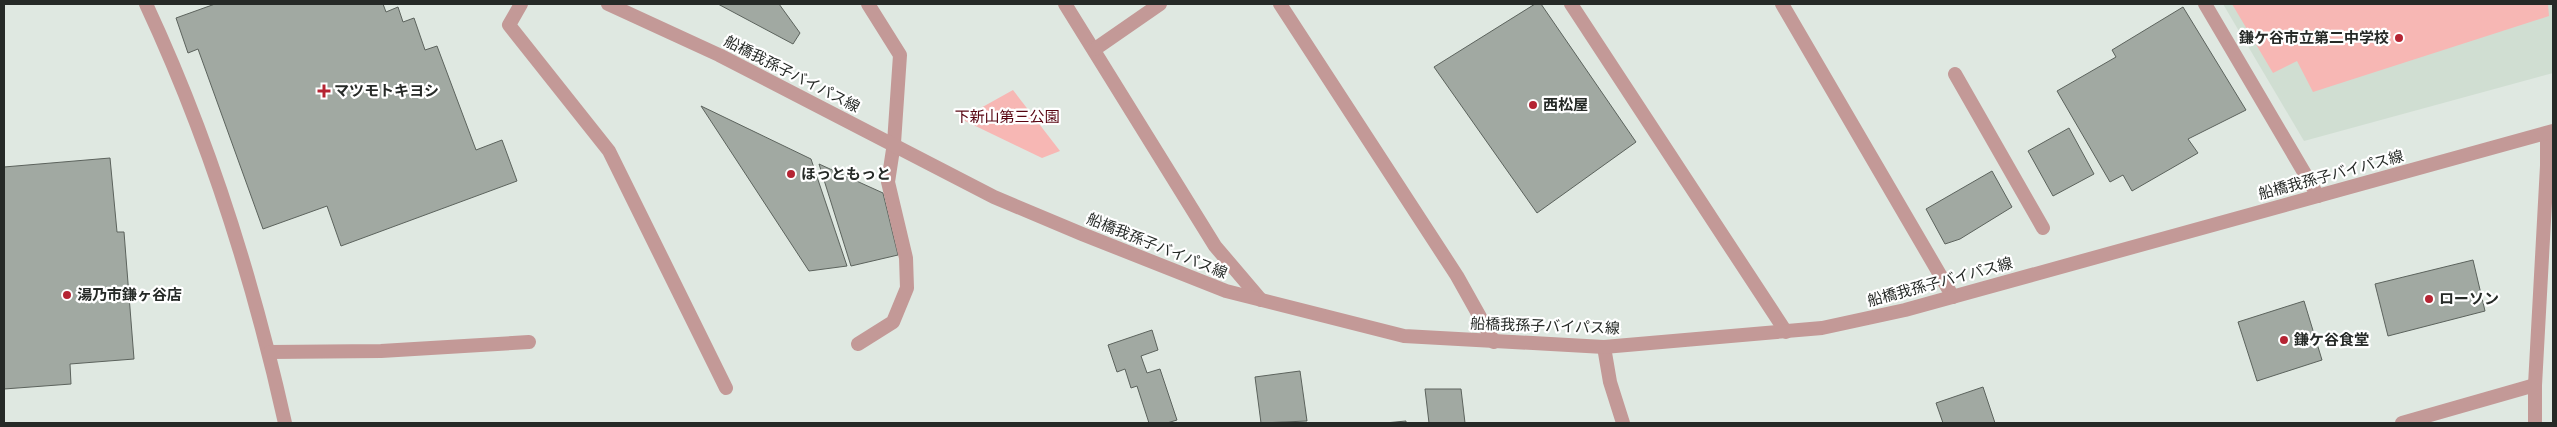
<svg xmlns="http://www.w3.org/2000/svg" width="2557" height="427" font-family="'DejaVu Sans','Noto Sans JP',sans-serif">
<rect width="100%" height="100%" fill="#dfe8e1"/>
<path fill="#d0ded2" d="M2223 4H2553V73L2304 141Z"/>
<g fill="#f7b7b4">
<path d="M2232 4H2548L2549 16 2313 92 2297 61 2273 73Z"/>
<path d="M1013 90 1060 151 1042 158 961 119Z"/>
</g>
<g fill="#a1a9a2" stroke="#5c635d">
<path d="M215 4H383L386 12 398 7 403 22 414 18 425 50 437 46 476 150 502 140 517 181 341 246 327 206 263 229 198 49 188 53 176 18Z"/>
<path d="M718 4H779L800 33 793 44Z"/>
<path d="M1535 4H1541L1636 142 1537 213 1434 67Z"/>
<path d="M2183 7 2246 110 2188 139 2198 153 2132 191 2123 175 2110 182 2057 91 2116 57 2112 50Z"/>
<path d="M701 106 811 159 847 266 809 271Z"/>
<path d="M2069 128 2094 174 2053 196 2028 151Z"/>
<path d="M110 158 117 232H124L134 359 70 364 71 384 4 389V167Z"/>
<path d="M819 164 883 193 898 255 851 266Z"/>
<path d="M1992 171 2012 207 1960 239 1945 244 1926 209Z"/>
<path d="M2473 260 2485 311 2388 336 2375 284Z"/>
<path d="M2304 301 2322 360 2257 381 2238 322Z"/>
<path d="M1152 330 1158 350 1141 356 1147 373 1160 369 1177 420 1167 423H1149L1137 386 1131 388 1125 369 1117 372 1108 345Z"/>
<path d="M1300 371 1307 421 1261 423 1255 377Z"/>
<path d="M1983 387 1995 423H1943L1936 403Z"/>
<path d="M1425 389H1461L1465 423H1429Z"/>
<path d="M1406 421V423H1385Z"/>
</g>
<g fill="none" stroke-linecap="round" stroke-linejoin="round">
<g stroke="#c39997" stroke-width="14">
<path d="M1955 74 2043 228"/>
<path d="M858 344 893 322 907 288 906 258 888 182 894 143"/>
</g>
<g stroke="#c39997" stroke-width="14">
<path d="M146 4C208 137 253 279 285 423"/>
<path d="M521 4 509 25 609 151 726 388"/>
<path d="M868 4 900 55 894 143"/>
<path d="M1065 4 1215 246 1261 300"/>
<path d="M1280 4 1457 276 1494 342"/>
<path d="M1571 4 1786 332"/>
<path d="M1782 4 1953 297"/>
<path d="M2205 4 2318 196"/>
<path d="M1095 49 1160 4"/>
<path d="M1604 347 1610 382 1623 423"/>
<path d="M270 352 381 351 529 342"/>
<path d="M2402 423 2535 385"/>
<path d="M2535 423V385L2547 166V133"/>
</g>
<path stroke="#c39997" stroke-width="14" d="M608 4 719 55 994 197 1082 234 1226 291 1404 336 1604 347 1822 328 1905 310 2553 131"/>
</g>
<g fill="#b52433" stroke="#fff" stroke-width="2">
<circle cx="2399" cy="38" r="5"/>
<path d="M321.5 83.5h5v5h5v5h-5v5h-5v-5h-5v-5h5z"/>
<circle cx="1533" cy="105" r="5"/>
<circle cx="791" cy="174" r="5"/>
<circle cx="67" cy="295" r="5"/>
<circle cx="2429" cy="299" r="5"/>
<circle cx="2284" cy="340" r="5"/>
</g>
<g text-anchor="middle" dominant-baseline="central" stroke-width="4.5" stroke-linejoin="round" paint-order="stroke">
<g font-size="15" font-weight="bold" fill="#262a27" stroke="#fff" text-anchor="start">
<text x="2389" y="38" text-anchor="end">鎌ケ谷市立第二中学校</text>
<text x="334" y="91">マツモトキヨシ</text>
<text x="1543" y="105">西松屋</text>
<text x="801" y="174">ほっともっと</text>
<text x="77" y="295">湯乃市鎌ヶ谷店</text>
<text x="2439" y="299">ローソン</text>
<text x="2294" y="340">鎌ケ谷食堂</text>
</g>
<g font-size="15" fill="#262a27" stroke="#fff">
<text transform="translate(792 74) rotate(27)">船橋我孫子バイパス線</text>
<text transform="translate(2331 175) rotate(-15)">船橋我孫子バイパス線</text>
<text transform="translate(1157 246) rotate(22)">船橋我孫子バイパス線</text>
<text transform="translate(1940 282) rotate(-15)">船橋我孫子バイパス線</text>
<text transform="translate(1545 326) rotate(2)">船橋我孫子バイパス線</text>
</g>
<g font-size="15" fill="#580511" stroke="#fff">
<text x="1007" y="117">下新山第三公園</text>
</g>
</g>
<rect width="2557" height="427" fill="none" stroke="#262a27" stroke-width="10"/>
</svg>
